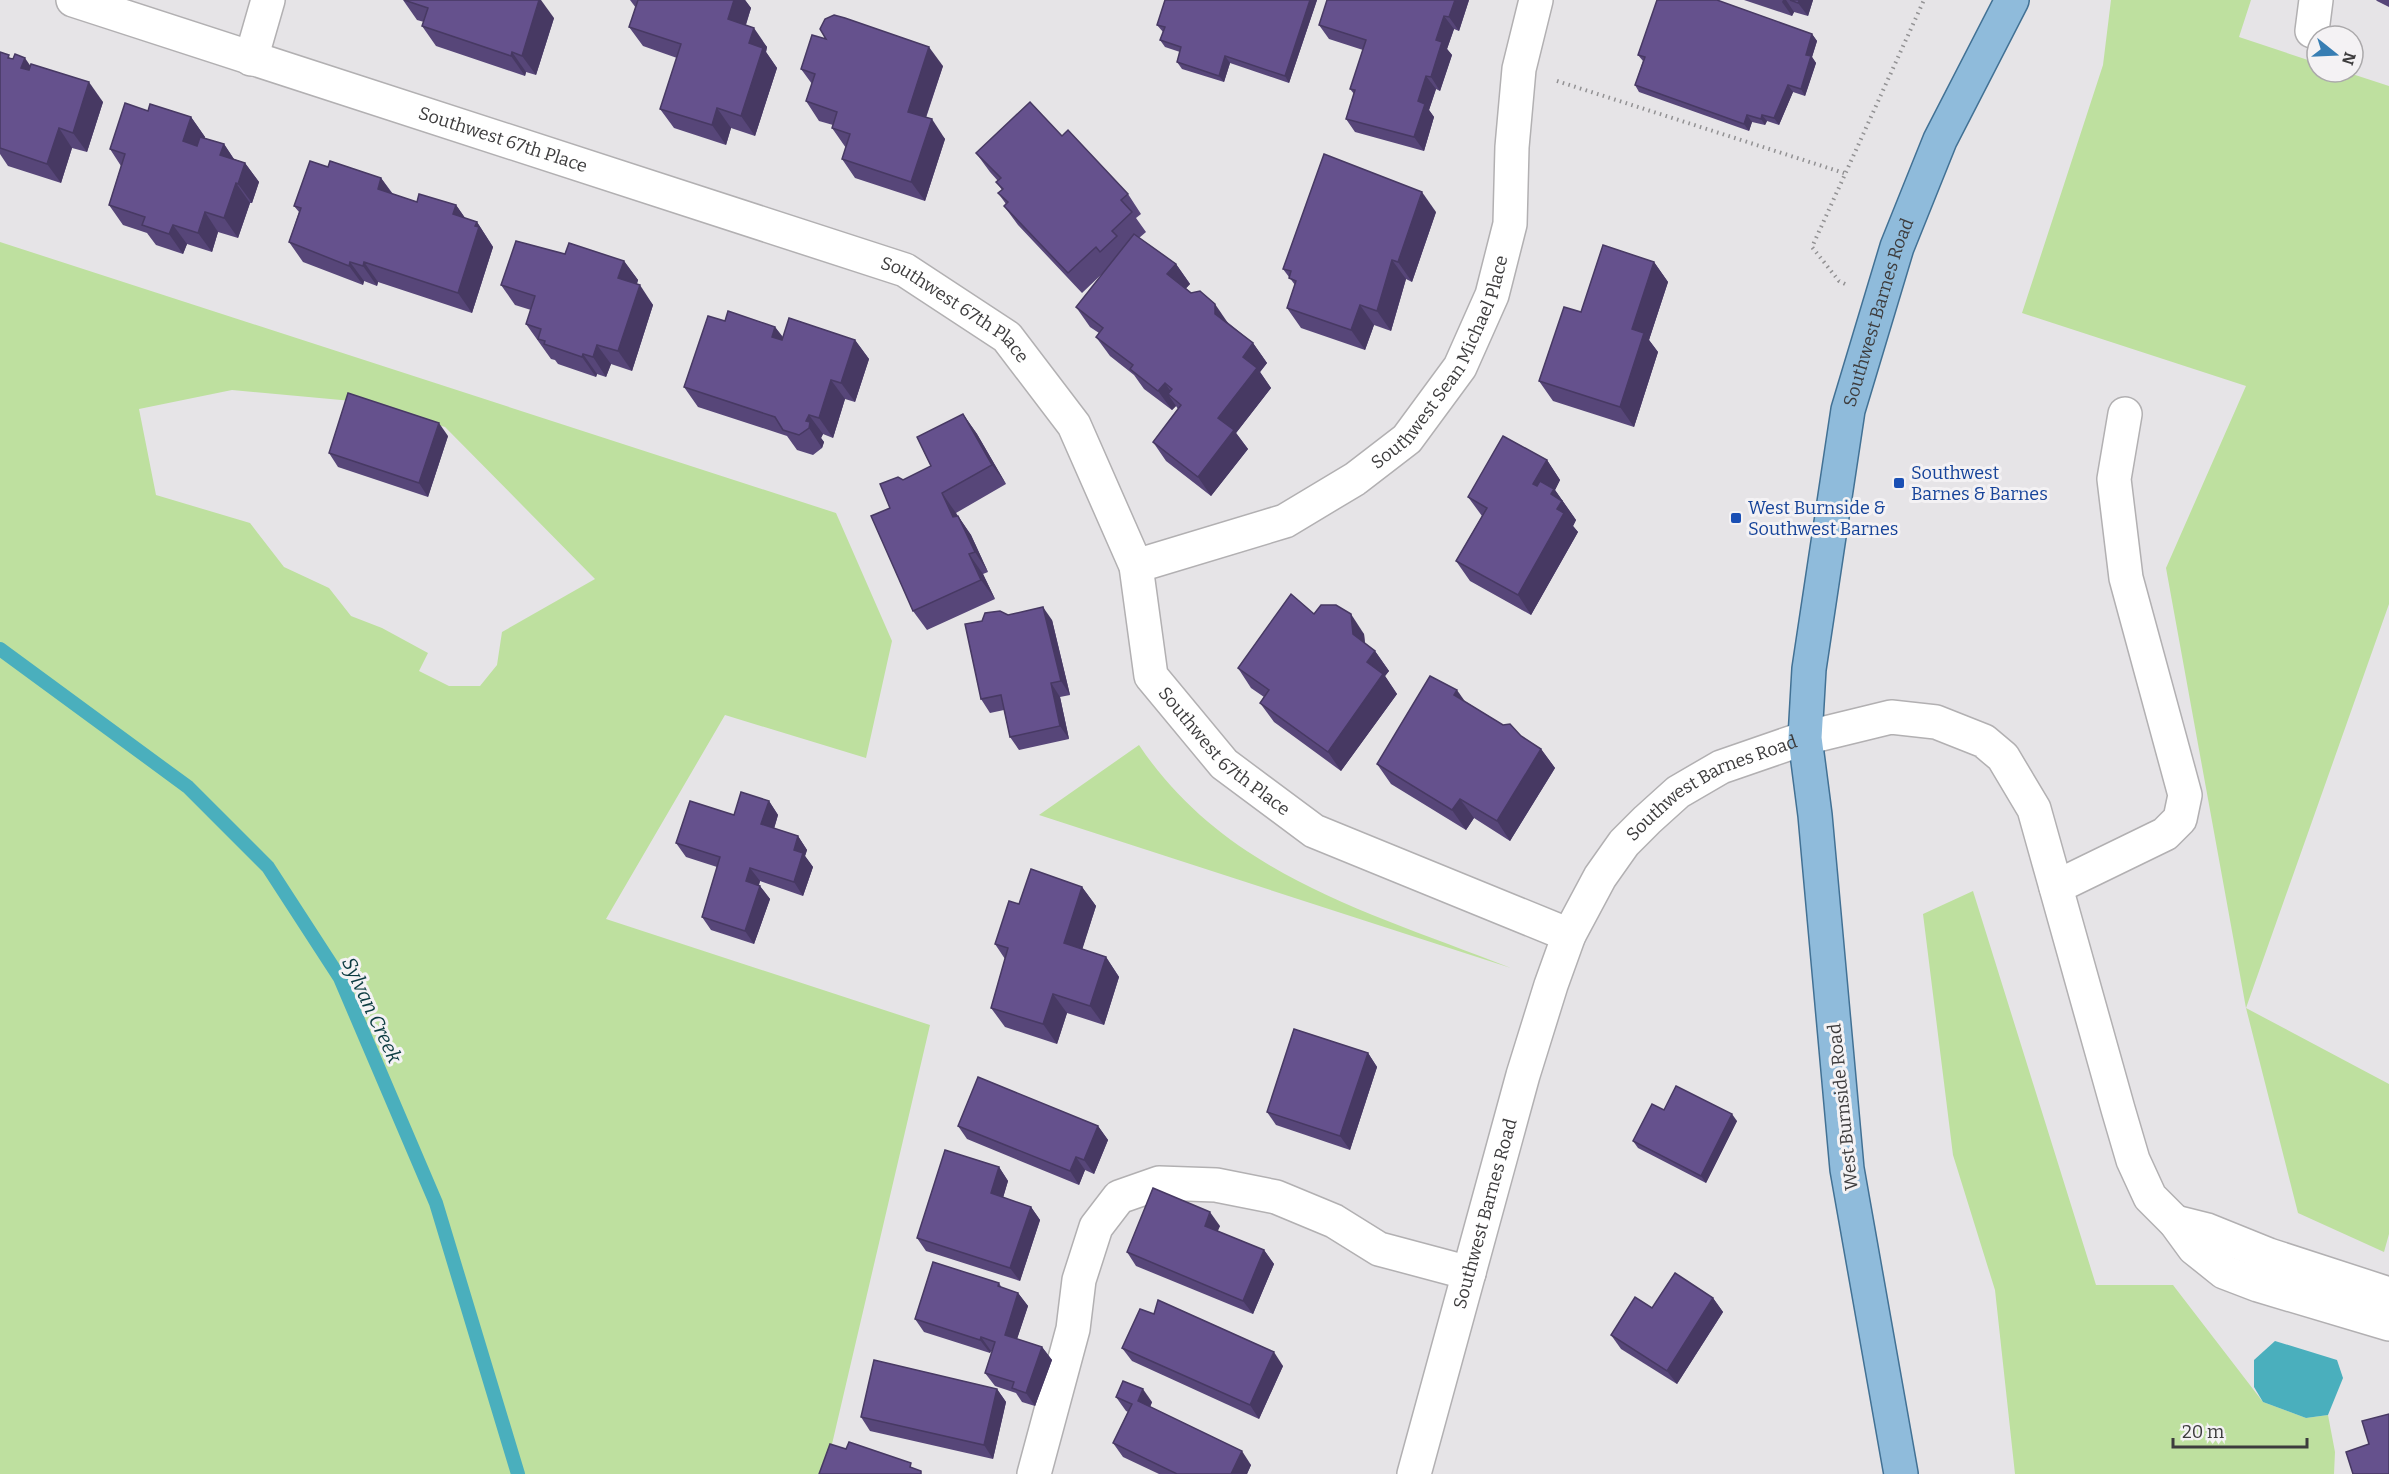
<svg xmlns="http://www.w3.org/2000/svg" width="2389" height="1474" font-family="Bitter,serif">
<rect width="100%" height="100%" fill="#e6e4e7"/>
<g fill="#bee09f" fill-rule="evenodd">
<path d="M2111 0H2251L2239 37 2317 63V72H2346L2389 86V604L2246 1008 2389 1084V1234L2384 1252 2298 1213 2246 1008 2166 568 2246 386 2022 313 2103 65Z"/>
<path d="M0 242 836 513 892 641 866 758 725 715 606 919 930 1025 825 1474H0ZM232 390 363 402 445 427 595 579 502 632 497 665 480 686H449L419 671 428 653 382 628 351 616 329 588 284 567 250 523 156 495 139 409Z"/>
<path d="M1139 745C1227 876 1372 913 1511 968L1039 815Z"/>
<path d="M1973 891 2096 1285H2173L2263 1402 2306 1418 2328 1415 2335 1452 2334 1474H2015L1995 1290 1953 1155 1923 914Z"/>
</g>
<path fill="#4aafbd" d="M2275 1341 2337 1360 2343 1378 2328 1415 2306 1418 2263 1402 2254 1387V1360Z"/>
<g fill="none" stroke-linecap="round" stroke-linejoin="round">
<path stroke="#4aafbd" stroke-width="14" d="M0 649 188 787 268 867 340 978 436 1203 518 1474"/>
<g stroke="#b2b0b2" stroke-width="36">
<g id="minor">
<path id="s1" d="M73 0 905 270 1007 337 1074 425 1136 566 1151 676 1224 764 1314 831 1569 935"/>
<path d="M2312 31 2316 0"/>
<path d="M251 59 268 0"/>
<path id="s2" d="M1136 566 1285 521 1355 479 1407 439 1460 367 1492 295 1510 224 1512 147 1519 69 1536 0"/>
<path d="M2056 887 2165 834 2180 819 2185 795 2126 578 2114 479 2125 414"/>
<path d="M2175 1222 2207 1230 2269 1255 2389 1294"/>
<path d="M1034 1474 1073 1329 1079 1280 1096 1227 1119 1197 1159 1183 1216 1185 1276 1197 1334 1221 1379 1249 1469 1273"/>
<path id="s3" d="M1414 1474 1523 1075 1551 985 1569 935 1600 877 1624 843 1647 820 1678 792 1721 767 1805 738 1891 717 1936 722 1984 741 2003 757 2034 809 2118 1109 2133 1160 2150 1197 2175 1222 2194 1248 2224 1272 2258 1285 2389 1324"/>
</g>
</g>
<g stroke="#427194" stroke-width="36">
<g id="major">
<path id="s4" d="M1901 1474 1847 1169 1815 815 1805 738 1809 669 1848 410 1897 247 1940 140 2012 0"/>
</g>
</g>
<g stroke="#929193" stroke-width="4" stroke-dasharray="1.5 4.5" stroke-linecap="butt">
<path d="M1557 81 1844 173"/>
<path d="M1845 284 1839 281 1812 247 1924 0"/>
</g>
<use href="#minor" stroke="#fff" stroke-width="33"/>
<use href="#major" stroke="#8fbbdb" stroke-width="33"/>
</g>
<g fill="#574679">
<path d="M403 0 554 18 536 75 526 72 525 76 436 46 422 26 424 22 417 20Z"/>
<path d="M630 0H745L751 8 746 25 767 47 766 52 777 68 755 136 731 128 726 145 674 128 660 109 677 58 643 46 629 27 636 8Z"/>
<path d="M1165 0H1317L1289 83 1230 63 1224 82 1182 69 1177 62 1180 52 1165 47 1160 40 1163 32 1157 25Z"/>
<path d="M1469 0 1459 31 1454 29 1447 49 1452 55 1440 91 1436 89 1429 110 1434 117 1424 151 1355 132 1346 119 1354 94 1350 89 1363 50 1329 39 1319 25Z"/>
<path d="M1744 0H1813L1808 16 1794 12 1792 16Z"/>
<path d="M2376 0H2389V7L2377 1Z"/>
<path d="M1812 34 1817 41 1812 57 1816 63 1805 96 1793 92 1779 125 1767 121 1765 125 1752 122 1749 131 1639 92 1635 85 1643 61 1638 55Z"/>
<path d="M826 39 943 66 926 118 945 139 925 201 855 178 842 159 846 148 832 128 833 125 819 121 806 101 812 84 801 69Z"/>
<path d="M0 52 12 59 30 66 103 102 87 152 72 148 61 183 8 166 0 154Z"/>
<path d="M148 111 191 117 205 137 204 138 224 144 234 159 245 163 259 182 252 203H250L238 238 218 232 212 252 187 244 183 254 156 245 147 233 123 225 109 205 121 166 110 149Z"/>
<path d="M1062 136 1128 194 1141 214 1136 218 1146 232 1139 238 1176 264 1190 284 1186 288 1253 343 1267 363 1260 372 1271 388 1236 433 1248 449 1211 496 1166 461 1153 442 1178 409 1176 406 1172 410 1144 389 1134 375 1110 356 1096 337 1099 333 1090 327 1076 307 1104 272 1082 293 1018 225 1004 206 1006 204 998 193 1002 190 996 182 998 181 990 172 976 153Z"/>
<path d="M328 167 381 178 393 194 417 202 456 205 465 218 477 222 493 247 472 313 378 282 377 286 364 281 363 285 303 262 289 242 299 212 294 206Z"/>
<path d="M1436 212 1412 282 1406 279 1391 331 1374 325 1365 350 1301 328 1287 308 1295 285 1283 269Z"/>
<path d="M565 254 624 261 638 280 637 284 653 305 632 371 611 364 606 377 597 374 596 377 558 364 555 360 551 359 526 324 531 310 515 305 501 285Z"/>
<path d="M1654 262 1668 282 1649 340 1658 352 1634 427 1553 401 1539 381 1581 312Z"/>
<path d="M725 321 775 327 783 337 855 340 869 359 855 402 845 399 833 438 823 434 821 438 824 442 822 448 813 455 797 450 787 436 698 407 684 387Z"/>
<path d="M963 414 977 434 1006 484 956 513 971 535 988 572 983 574 995 599 927 630 913 611 890 508 903 480 931 466Z"/>
<path d="M448 436 428 497 338 467 329 453Z"/>
<path d="M1547 460 1560 480 1555 490 1576 520 1573 526 1578 532 1531 615 1470 581 1456 561 1482 516 1468 497Z"/>
<path d="M1314 614 1364 634 1365 644 1375 651 1389 671 1385 676 1397 694 1341 771 1274 722 1260 703 1264 697 1251 688 1238 668Z"/>
<path d="M1008 615 1052 620 1070 695 1060 697 1069 739 1019 750 1010 737 1004 710 990 713 981 699Z"/>
<path d="M1466 702 1541 749 1555 768 1510 841 1474 818 1466 830 1391 784 1377 764Z"/>
<path d="M769 801 778 815 774 829 798 836 807 850 805 856 813 867 803 896 760 881 759 885 770 899 754 944 711 930 702 917 717 867 686 857 676 843 734 815Z"/>
<path d="M1082 887 1096 906 1082 949 1106 957 1119 977 1104 1025 1067 1013 1057 1044 1005 1027 991 1008 1005 959 995 944 1019 904Z"/>
<path d="M1368 1053 1377 1067 1350 1150 1276 1125 1267 1112Z"/>
<path d="M1664 1110 1737 1121 1706 1183 1638 1148 1633 1141Z"/>
<path d="M958 1126H1098L1108 1140 1094 1174 1085 1170 1079 1185 967 1139Z"/>
<path d="M999 1167 1008 1181 1003 1198 1031 1207 1040 1220 1020 1281 926 1251 917 1238Z"/>
<path d="M1220 1226 1217 1231 1264 1250 1274 1264 1253 1314 1136 1266 1127 1252Z"/>
<path d="M999 1283 1002 1288 1018 1293 1028 1306 1017 1339 1042 1347 1052 1360 1035 1406 1022 1402 1016 1393 995 1386 985 1373 992 1351H991L990 1353 924 1332 915 1319Z"/>
<path d="M1713 1298 1723 1312 1677 1384 1621 1349 1611 1335 1652 1308Z"/>
<path d="M1154 1314 1283 1366 1259 1419 1132 1361 1122 1348Z"/>
<path d="M997 1389 1006 1402 993 1459 870 1431 861 1417Z"/>
<path d="M1116 1397 1152 1402 1150 1407 1251 1465 1247 1474H1159L1123 1457 1113 1443 1128 1412 1126 1411Z"/>
</g>
<g fill="#473963">
<path d="M539 0H541L554 18 536 75 522 56Z"/>
<path d="M734 0H745L751 8 741 39 728 19Z"/>
<path d="M1310 0H1317L1289 83 1285 76Z"/>
<path d="M1455 0H1469L1459 31 1449 17Z"/>
<path d="M1783 0H1786L1794 12 1792 16 1782 2Z"/>
<path d="M1799 0H1813L1808 16 1798 3Z"/>
<path d="M1444 16 1454 29 1447 49 1452 55 1440 91 1431 77 1436 40Z"/>
<path d="M754 28 767 47 766 52 777 68 755 136 741 116 749 43Z"/>
<path d="M1812 34 1817 41 1812 57 1816 63 1805 96 1801 89 1806 55Z"/>
<path d="M929 47 943 66 921 131 908 112Z"/>
<path d="M512 52 526 72 525 76 511 56Z"/>
<path d="M1225 56 1230 63 1224 82 1219 76Z"/>
<path d="M25 58 38 77 21 68Z"/>
<path d="M1426 76 1436 89 1429 110 1434 117 1424 151 1414 137 1418 101Z"/>
<path d="M89 82 103 102 87 152 73 133Z"/>
<path d="M1788 85 1793 92 1779 125 1774 118Z"/>
<path d="M717 108 731 128 726 145 712 125Z"/>
<path d="M1747 115 1752 122 1749 131 1744 124Z"/>
<path d="M1762 115 1767 121 1765 125 1761 119Z"/>
<path d="M191 117 205 137 197 161 183 141Z"/>
<path d="M932 119 945 139 925 201 911 182Z"/>
<path d="M59 128 72 148 61 183 47 164Z"/>
<path d="M224 144 237 164 220 155Z"/>
<path d="M245 163 259 182 252 203 238 184Z"/>
<path d="M381 178 395 198 378 189Z"/>
<path d="M236 183 250 203 238 238 224 218Z"/>
<path d="M1422 192 1436 212 1412 282 1398 262Z"/>
<path d="M456 205 470 225 453 214Z"/>
<path d="M205 212 218 232 212 252 198 233Z"/>
<path d="M477 222 493 247 472 313 458 293Z"/>
<path d="M173 225 187 244 183 254 169 234Z"/>
<path d="M1392 260 1406 279 1391 331 1377 311Z"/>
<path d="M624 261 638 280 632 298 618 278Z"/>
<path d="M350 262 364 281 363 285 349 266Z"/>
<path d="M364 262 378 282 377 286 363 266Z"/>
<path d="M1654 262 1668 282 1649 340 1658 352 1634 427 1620 407 1632 329Z"/>
<path d="M1176 264 1190 284 1181 294 1167 274Z"/>
<path d="M640 285 653 305 632 371 618 351Z"/>
<path d="M1215 304 1228 323 1229 333 1215 314Z"/>
<path d="M1360 305 1374 325 1365 350 1351 330Z"/>
<path d="M775 327 789 346 772 337Z"/>
<path d="M855 340 869 359 855 402 841 383Z"/>
<path d="M1253 343 1267 363 1260 372 1271 388 1236 433 1248 449 1211 496 1198 477 1218 418 1243 357Z"/>
<path d="M597 345 611 364 606 377 593 357Z"/>
<path d="M583 354 597 374 596 377 582 357Z"/>
<path d="M831 380 845 399 833 438 819 418Z"/>
<path d="M1165 383 1179 403 1168 394 1176 406 1172 410 1158 391Z"/>
<path d="M963 414 977 434 1006 484 992 465Z"/>
<path d="M809 415 823 434 821 438 824 442 822 448 809 428 806 421Z"/>
<path d="M439 423 448 436 428 497 419 483Z"/>
<path d="M1547 460 1560 480 1555 490 1576 520 1573 526 1578 532 1531 615 1518 595 1533 484Z"/>
<path d="M942 493 956 513 967 537 953 517Z"/>
<path d="M958 516 971 535 988 572 975 552Z"/>
<path d="M969 554 983 574 995 599 981 580Z"/>
<path d="M1043 607 1052 620 1070 695 1061 681Z"/>
<path d="M1351 614 1364 634 1366 654 1353 634Z"/>
<path d="M1375 651 1389 671 1385 676 1397 694 1341 771 1328 752 1367 662Z"/>
<path d="M1051 683 1060 697 1069 739 1060 726Z"/>
<path d="M1457 690 1471 710 1454 695Z"/>
<path d="M1541 749 1555 768 1510 841 1497 821Z"/>
<path d="M1460 799 1474 818 1466 830 1452 810Z"/>
<path d="M769 801 778 815 771 838 761 824Z"/>
<path d="M798 836 807 850 805 856 813 867 803 896 794 882V850Z"/>
<path d="M750 868 760 881 755 895 746 881Z"/>
<path d="M760 886 770 899 754 944 745 931Z"/>
<path d="M1082 887 1096 906 1078 963 1064 943Z"/>
<path d="M1106 957 1119 977 1104 1025 1090 1006Z"/>
<path d="M1053 994 1067 1013 1057 1044 1043 1024Z"/>
<path d="M1368 1053 1377 1067 1350 1150 1340 1136Z"/>
<path d="M1732 1114 1737 1121 1706 1183 1701 1176Z"/>
<path d="M1098 1126 1108 1140 1094 1174 1084 1160Z"/>
<path d="M1076 1157 1085 1170 1079 1185 1070 1171Z"/>
<path d="M999 1167 1008 1181 1000 1207 991 1193Z"/>
<path d="M1031 1207 1040 1220 1020 1281 1010 1268Z"/>
<path d="M1210 1212 1220 1226 1214 1240 1205 1226Z"/>
<path d="M1264 1250 1274 1264 1253 1314 1243 1301Z"/>
<path d="M1018 1293 1028 1306 1014 1348 1005 1335Z"/>
<path d="M1713 1298 1723 1312 1677 1384 1667 1371Z"/>
<path d="M981 1337 991 1351 990 1353 980 1340Z"/>
<path d="M1042 1347 1052 1360 1035 1406 1026 1393Z"/>
<path d="M1274 1352 1283 1366 1259 1419 1250 1405Z"/>
<path d="M997 1389 1006 1402 993 1459 984 1445Z"/>
<path d="M1143 1389 1152 1402 1147 1415 1138 1401Z"/>
<path d="M1242 1451 1251 1465 1247 1474H1231Z"/>
</g>
<g fill="#65518d" stroke="#473963" stroke-width="1.5">
<path d="M404 0H539L522 56 512 52 511 56 422 26 428 8Z"/>
<path d="M638 0H734L728 19 754 28 749 43 763 48 741 116 717 108 712 125 660 109 681 44 629 27Z"/>
<path d="M1165 0H1310L1285 76 1225 56 1219 76 1177 62 1181 47 1160 40 1165 27 1157 25Z"/>
<path d="M1327 0H1455L1449 17 1444 16 1436 40 1442 42 1431 77 1426 76 1418 101 1425 104 1414 137 1346 119 1355 90 1350 89 1366 40 1319 25Z"/>
<path d="M1657 0H1717L1812 34 1806 55 1811 56 1801 89 1788 85 1774 118 1762 115 1761 119 1747 115 1744 124 1635 85 1645 57 1638 55Z"/>
<path d="M1790 0H1799L1798 3Z"/>
<path d="M834 15 845 18 929 47 908 112 932 119 911 182 842 159 850 134 832 128 837 112 806 101 815 74 801 69 812 35 826 39 820 29 825 19Z"/>
<path d="M0 52 9 55 8 58 13 59 15 54 25 58 21 68 29 70 31 64 89 82 73 133 59 128 47 164 0 148Z"/>
<path d="M1030 102 1062 136 1068 130 1128 194 1121 200 1132 212 1112 231 1117 236 1100 252 1096 247 1068 273 1004 206 1008 202 998 193 1003 189 996 182 1001 178 976 153Z"/>
<path d="M125 103 148 111 150 104 191 117 183 141 197 146 200 137 224 144 220 155 245 163 238 184 236 183 224 218 205 212 198 233 173 225 169 234 142 225 145 217 109 205 125 154 110 149Z"/>
<path d="M1324 154 1422 192 1398 262 1392 260 1377 311 1360 305 1351 330 1287 308 1296 281 1289 278 1291 271 1283 269Z"/>
<path d="M310 161 328 167 330 161 381 178 378 189 417 202 419 194 456 205 453 214 477 222 475 226 479 227 458 293 364 262 363 266 350 262 349 266 289 242 301 208 294 206Z"/>
<path d="M1134 234 1176 264 1167 274 1191 293 1200 291 1215 304V314L1253 343 1243 357 1257 368 1218 418 1234 430 1198 477 1153 442 1181 405 1168 394 1172 389 1165 383 1158 391 1130 369 1133 365 1096 337 1103 328 1076 307Z"/>
<path d="M516 241 565 254 569 243 624 261 618 278 640 285 618 351 597 345 593 357 583 354 582 357 544 344 545 341 538 339 541 329 526 324 535 296 501 285Z"/>
<path d="M1603 245 1654 262 1632 329 1644 333 1620 407 1539 381 1564 307 1581 312Z"/>
<path d="M728 311 775 327 772 337 782 340 789 318 855 340 841 383 831 380 819 418 809 415 806 421 810 422 809 428 799 435 783 430 775 417 684 387 708 316 725 321Z"/>
<path d="M348 393 439 423 419 483 329 453Z"/>
<path d="M963 414 992 465 942 493 953 517 958 516 975 552 969 554 981 580 913 611 871 516 890 508 880 484 898 477 903 480 931 466 917 437Z"/>
<path d="M1503 436 1547 460 1533 484 1537 486 1540 481 1554 489 1551 494 1562 501 1557 509 1564 513 1518 595 1456 561 1487 508 1468 497Z"/>
<path d="M1291 594 1314 614 1321 605H1336L1351 614 1353 634 1375 651 1367 662 1383 674 1328 752 1260 703 1269 690 1238 668Z"/>
<path d="M1043 607 1061 681 1051 683 1060 726 1010 737 1001 695 981 699 965 624 982 621 985 613 1000 611 1008 615Z"/>
<path d="M1430 676 1457 690 1454 695 1503 725 1510 724 1521 736 1541 749 1497 821 1460 799 1452 810 1377 764Z"/>
<path d="M741 792 769 801 761 824 798 836 794 850 803 853 794 882 750 868 746 881 760 886 745 931 702 917 720 857 676 843 690 801 734 815Z"/>
<path d="M1031 869 1082 887 1064 943 1106 957 1090 1006 1053 994 1043 1024 991 1008 1008 948 995 944 1009 901 1019 904Z"/>
<path d="M1294 1029 1368 1053 1340 1136 1267 1112Z"/>
<path d="M978 1077 1098 1126 1084 1160 1076 1157 1070 1171 958 1126Z"/>
<path d="M1676 1086 1732 1114 1701 1176 1633 1141 1652 1104 1664 1110Z"/>
<path d="M945 1150 999 1167 991 1193 1031 1207 1010 1268 917 1238Z"/>
<path d="M1153 1188 1210 1212 1205 1226 1264 1250 1243 1301 1127 1252Z"/>
<path d="M933 1262 999 1283 998 1286 1018 1293 1005 1335 1042 1347 1026 1393 1012 1388 1014 1382 985 1373 995 1342 981 1337 980 1340 915 1319Z"/>
<path d="M1675 1273 1713 1298 1667 1371 1611 1335 1635 1297 1652 1308Z"/>
<path d="M1158 1300 1274 1352 1250 1405 1122 1348 1140 1309 1154 1314Z"/>
<path d="M874 1360 997 1389 984 1445 861 1417Z"/>
<path d="M1123 1381 1143 1389 1138 1401 1242 1451 1231 1474H1177L1113 1443 1132 1404 1116 1397Z"/>
<path d="M2389 1414V1474H2353L2346 1452 2369 1444 2362 1421Z"/>
<path d="M849 1442 911 1463 910 1467 921 1471V1474H819L830 1444 846 1449Z"/>
</g>
<g fill="#1a4fb4" stroke="#f4f2f4" stroke-width="2">
<rect x="1893" y="477" width="12" height="12" rx="3"/>
<rect x="1730" y="512" width="12" height="12" rx="3"/>
</g>
<g text-anchor="middle" dominant-baseline="central" stroke-width="6" stroke-linejoin="round" paint-order="stroke">
<g font-size="18" fill="#3d3c3d" stroke="#f4f2f4">
<text stroke="none"><textPath href="#s1" startOffset="452">Southwest 67th Place</textPath></text>
<text stroke="none"><textPath href="#s1" startOffset="938">Southwest 67th Place</textPath></text>
<text stroke="none"><textPath href="#s4" startOffset="1176">Southwest Barnes Road</textPath></text>
<text stroke="none"><textPath href="#s2" startOffset="386">Southwest Sean Michael Place</textPath></text>
<text stroke="none"><textPath href="#s1" startOffset="1478">Southwest 67th Place</textPath></text>
<text stroke="none"><textPath href="#s3" startOffset="774">Southwest Barnes Road</textPath></text>
<text transform="translate(1843 1107) rotate(-96)">West Burnside Road</text>
<text stroke="none"><textPath href="#s3" startOffset="270">Southwest Barnes Road</textPath></text>
</g>
<g font-size="18" fill="#164399" stroke="#f4f2f4" text-anchor="start">
<text x="1911" y="473">Southwest<tspan x="1911" dy="21">Barnes &amp; Barnes</tspan></text>
<text x="1748" y="508">West Burnside &amp;<tspan x="1748" dy="21">Southwest Barnes</tspan></text>
</g>
<g font-size="20" font-style="italic" fill="#0b3b41" stroke="#f4f2f4">
<text transform="translate(372 1010) rotate(65)">Sylvan Creek</text>
</g>
</g>
<g transform="translate(2335 54) rotate(108)"><circle r="28" fill="#f4f2f4" stroke="#aba9ab" stroke-width="1.5"/>
<path d="M0-4.5L10 22L0 15L-10 22Z" fill="#377eb3"/>
<text y="-9" font-size="16" font-weight="bold" text-anchor="middle" fill="#3d3c3d">N</text>
</g>
<path d="M2173 1438v9h134v-9" fill="none" stroke="#3d3c3d" stroke-width="3"/>
<text x="2182" y="1438" font-size="18" fill="#3d3c3d" stroke="#f4f2f4" stroke-width="4.5" paint-order="stroke">20 m</text>
</svg>
